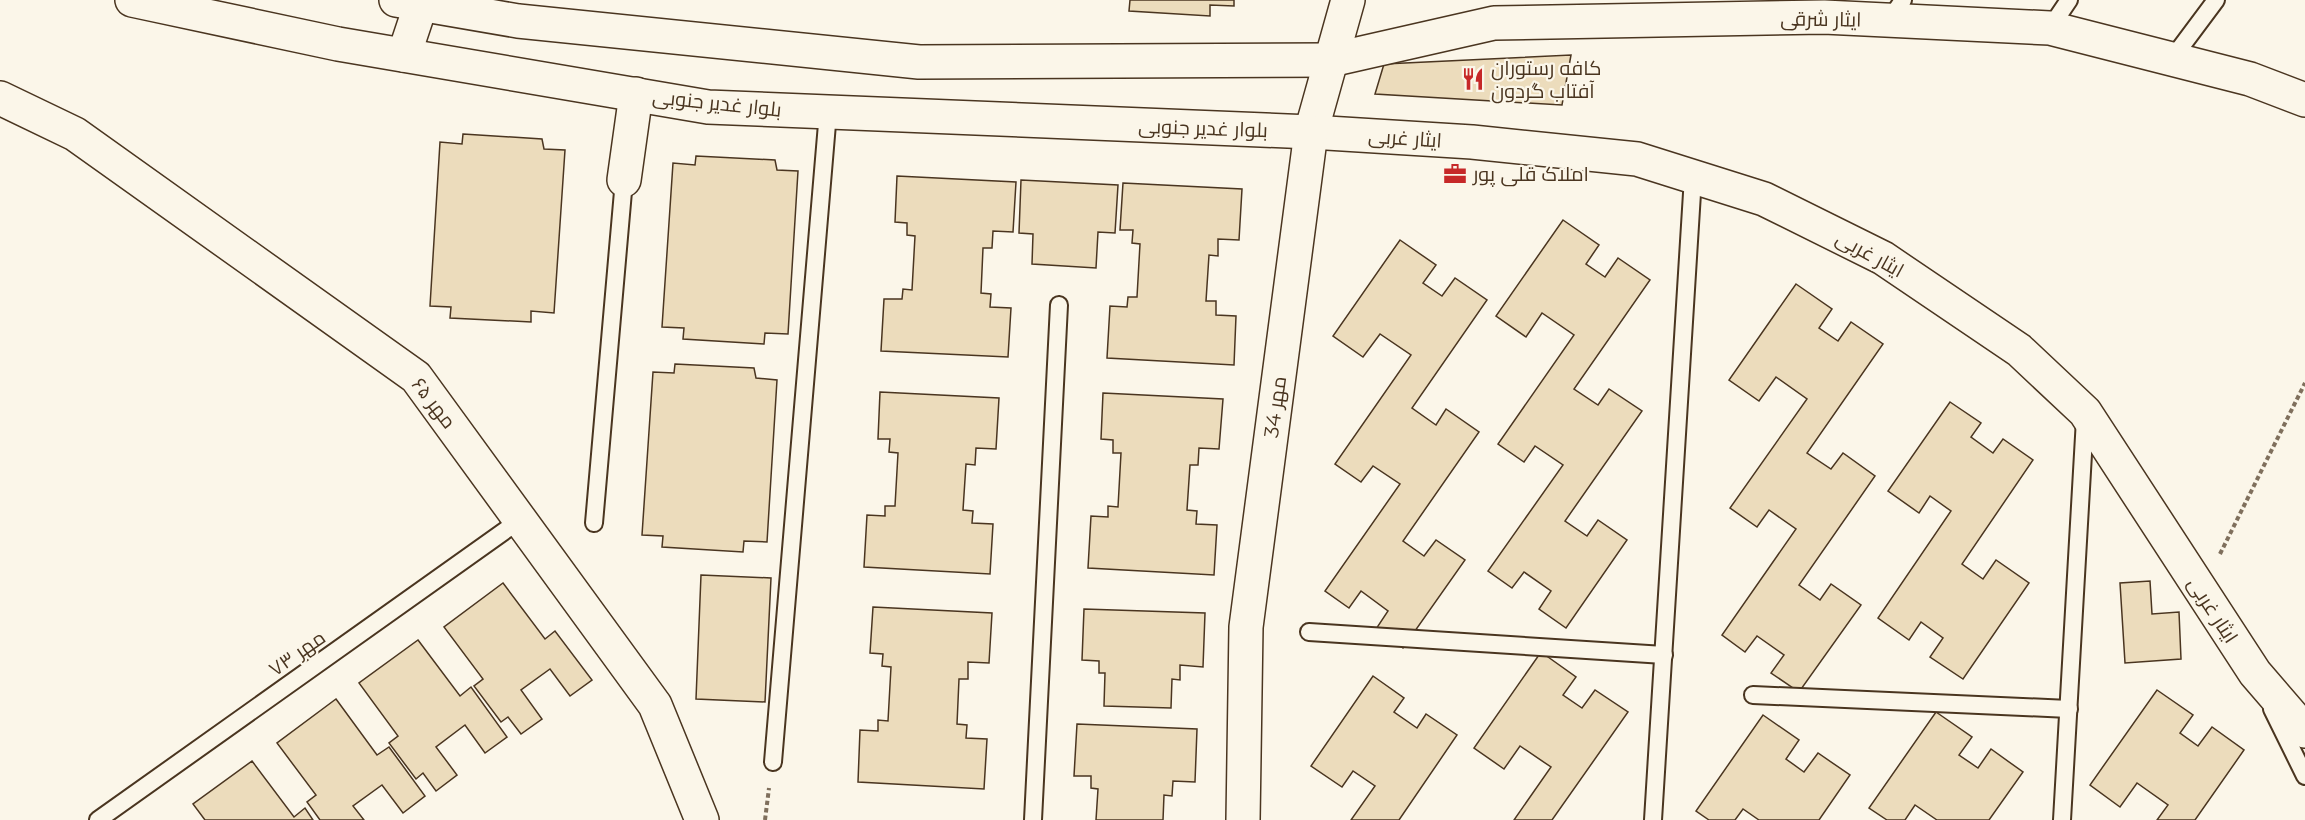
<svg xmlns="http://www.w3.org/2000/svg" width="2305" height="820" font-family="Montserrat,Cairo,sans-serif">
<rect width="100%" height="100%" fill="#fbf6e9"/>
<g fill="#ecdcbc" stroke="#4a3520" stroke-width="1.5">
<path d="M1130 0H1234V6L1210 5V16L1129 11Z"/>
<path d="M1571 55 1562 105 1375 94 1384 64Z"/>
<path d="M463 134 542 139 544 149 565 150 554 313 531 311V322L450 318 451 307 430 306 440 142 462 144Z"/>
<path d="M696 156 775 160 777 170 798 171 788 334 765 333 764 344 683 339 684 328 662 327 673 163 695 165Z"/>
<path d="M897 176 1016 182 1013 232 993 231 992 248H983L981 293 991 294 990 307 1011 308 1008 357 881 351 884 299H902L903 289 912 290 915 236 907 235V223L895 222Z"/>
<path d="M1021 180 1118 185 1115 233 1098 232 1096 268 1032 264 1033 234 1019 233Z"/>
<path d="M1123 183 1242 189 1239 240 1218 239V256L1209 255 1206 301H1216V315L1236 316 1234 365 1107 358 1110 306 1127 307 1128 297H1137L1140 244 1132 243 1133 230H1120Z"/>
<path d="M1563 220 1599 245 1586 264 1605 277 1618 258 1650 280 1574 389 1598 405 1609 389 1642 411 1565 521 1587 536 1598 520 1627 540 1566 628 1539 609 1551 591 1524 572 1512 588 1488 571 1563 465 1535 446 1524 462 1498 444 1574 335 1542 313 1526 337 1496 316Z"/>
<path d="M1400 240 1436 265 1423 283 1442 296 1455 278 1487 300 1412 408 1436 425 1446 409 1479 432 1403 541 1424 556 1436 540 1465 560 1403 648 1376 629 1388 611 1361 591 1349 608 1325 591 1400 484 1373 466 1361 482 1335 464 1411 355 1380 334 1363 357 1333 336Z"/>
<path d="M1796 284 1832 309 1819 328 1838 341 1851 322 1883 344 1807 453 1831 469 1843 453 1875 476 1799 585 1820 600 1831 584 1861 605 1799 692 1771 673 1784 655 1757 636 1745 652 1722 635 1796 529 1769 510 1757 527 1730 508 1807 399 1776 377 1759 401 1729 380Z"/>
<path d="M675 364 754 368 756 378 777 380 767 542 744 541 743 552 662 547 663 536 642 535 653 372 674 373Z"/>
<path d="M880 392 999 398 996 449 976 448 975 465 966 464 963 510 973 511 972 523 993 524 990 574 864 567 867 515 885 516V506H895L898 453 889 452 890 439H878Z"/>
<path d="M1103 393 1223 399 1219 449 1199 448 1198 465H1190L1187 510 1197 511 1196 524 1217 525 1214 575 1088 568 1091 516 1108 517V506L1118 507 1121 453H1113V440L1101 439Z"/>
<path d="M1950 402 1981 423 1971 437 1993 453 2003 439 2033 460 1962 564 1983 579 1996 560 2029 583 1963 679 1930 657 1943 638 1921 622 1909 640 1878 618 1951 511 1930 496 1919 513 1888 491Z"/>
<path d="M701 575 771 578 765 702 696 699Z"/>
<path d="M2150 581 2152 614 2179 612 2181 659 2125 663 2120 583Z"/>
<path d="M503 583 545 639 555 631 592 680 570 696 550 669 521 690 542 719 521 734 508 717 501 722 474 686 483 679 444 627Z"/>
<path d="M873 607 992 613 989 663 968 662V679H959L957 724 967 725 966 738 987 739 984 789 858 782 860 730 878 731V720L888 721 891 667 882 666 883 654 870 653Z"/>
<path d="M1084 609 1205 613 1203 667 1180 665V680L1172 679 1171 708 1104 706 1105 673H1099V661L1082 660Z"/>
<path d="M418 640 460 696 471 687 507 737 485 753 465 725 436 747 457 775 436 791 423 773 416 779 389 743 398 736 359 683Z"/>
<path d="M1541 652 1576 677 1563 695 1582 708 1595 690 1628 712 1552 820H1514L1551 767 1520 746 1504 769 1474 748Z"/>
<path d="M1373 676 1404 698 1394 712 1417 728 1426 714 1457 735 1399 820H1351L1375 786 1353 771 1342 787 1311 766Z"/>
<path d="M2157 690 2193 715 2180 733 2198 746 2212 727 2244 750 2195 820H2157L2168 805 2137 783 2120 807 2090 785Z"/>
<path d="M336 699 377 755 389 747 425 796 403 813 382 785 353 806 364 820H320L307 802 316 795 277 743Z"/>
<path d="M1936 712 1972 737 1959 755 1978 768 1991 749 2023 772 1989 820H1937L1915 805 1905 820H1887L1869 808Z"/>
<path d="M1763 715 1799 740 1786 759 1804 772 1818 753 1850 775 1819 820H1759L1743 809 1735 820H1709L1696 811Z"/>
<path d="M1077 724 1197 729 1195 782 1173 781 1172 796 1164 795 1163 820H1096L1098 789 1091 788V776H1074Z"/>
<path d="M252 761 294 817 305 808 313 820H205L193 804Z"/>
</g>
<g fill="none" stroke-linecap="round" stroke-linejoin="round">
<g stroke="#4a3520" stroke-width="20">
<g id="service">
<path d="M1889 21 1903 0"/>
<path d="M2050 28 2069 0"/>
<path d="M2172 59 2216 0"/>
<path d="M594 523 624 180"/>
<path d="M1309 632 1664 655"/>
<path d="M1753 695 2069 709"/>
<path d="M2272 709 2305 776"/>
<path d="M773 762 828 112"/>
<path d="M98 820 520 520"/>
<path d="M1033 820 1059 305"/>
<path d="M1653 820 1693 177"/>
<path d="M2062 820 2085 419"/>
</g>
</g>
<g stroke="#4a3520" stroke-width="36">
<g id="minor">
<path d="M1331 60 1494 23 1824 17 2050 28 2250 79 2305 100"/>
<path d="M0 98 75 134 416 377 655 705 702 820"/>
<path d="M1311 132 1472 142 1637 159 1764 199 1883 258 2019 350 2085 412 2255 673 2305 731"/>
<path d="M624 180 636 94"/>
</g>
</g>
<g stroke="#4a3520" stroke-width="36">
<g id="tertiary">
<path d="M404 55 421 4"/>
<path d="M1243 820 1246 627 1311 132 1348 0"/>
</g>
</g>
<g stroke="#4a3520" stroke-width="36">
<g id="secondary">
<path d="M132 0 338 44 708 107 1311 132"/>
<path d="M396 0 518 21 919 62 1331 60"/>
</g>
</g>
<g stroke="#7f6f5c" stroke-width="4" stroke-dasharray="4.5 3" stroke-linecap="butt">
<path d="M2220 554 2305 383"/>
<path d="M765 820 769 788"/>
</g>
<use href="#service" stroke="#fbf6e9" stroke-width="16"/>
<use href="#minor" stroke="#fbf6e9" stroke-width="33"/>
<use href="#tertiary" stroke="#fbf6e9" stroke-width="33"/>
<use href="#secondary" stroke="#fbf6e9" stroke-width="33"/>
</g>
<defs>
<g id="restaurant-bare" transform="scale(1.8)"><path d="M-5-6h1v4h1v-4h1v4h1v-4h1v5L-1.5 .5V6h-2V.5L-5-1ZM5-6V6H3V1.5H1.5Q1.5-4 5-6Z" fill="#c62828" stroke="#fbf6e9" stroke-width="2.5" paint-order="stroke"/></g>
<g id="office-bare" transform="scale(1.8)"><path d="M-6-3h4V-5.5h4V-3h4V5H-6ZM-1-4.5V-3h2v-1.5ZM-6 0V1H6V0Z" fill="#c62828" stroke="#fbf6e9" stroke-width="2.5" paint-order="stroke"/></g>
</defs>
<g fill-rule="evenodd">
<use href="#restaurant-bare" x="1473" y="79"/>
<use href="#office-bare" x="1455" y="174"/>
</g>
<g text-anchor="middle" dominant-baseline="central" stroke-width="4.5" stroke-linejoin="round" paint-order="stroke">
<g font-size="20" fill="#4a3520" stroke="#fbf6e9">
<text transform="translate(1821 19) rotate(1)">ایثار شرقی</text>
<text transform="translate(717 103) rotate(6)">بلوار غدیر جنوبی</text>
<text transform="translate(1203 128) rotate(2)">بلوار غدیر جنوبی</text>
<text transform="translate(1405 138) rotate(4)">ایثار غربی</text>
<text transform="translate(1870 254) rotate(29)">ایثار غربی</text>
<text transform="translate(434 403) rotate(52)">مهر ۶۵</text>
<text transform="translate(1275 407) rotate(-82)">مهر 34</text>
<text transform="translate(2213 610) rotate(57)">ایثار غربی</text>
<text transform="translate(297 653) rotate(-35)">مهر ۷۳</text>
</g>
<g font-size="20" fill="#4a3520" stroke="#fbf6e9" text-anchor="start">
<text x="1491" y="68">کافه رستوران<tspan x="1491" dy="23">آفتاب گردون</tspan></text>
<text x="1473" y="174">املاک قلی پور</text>
</g>
</g>
</svg>
